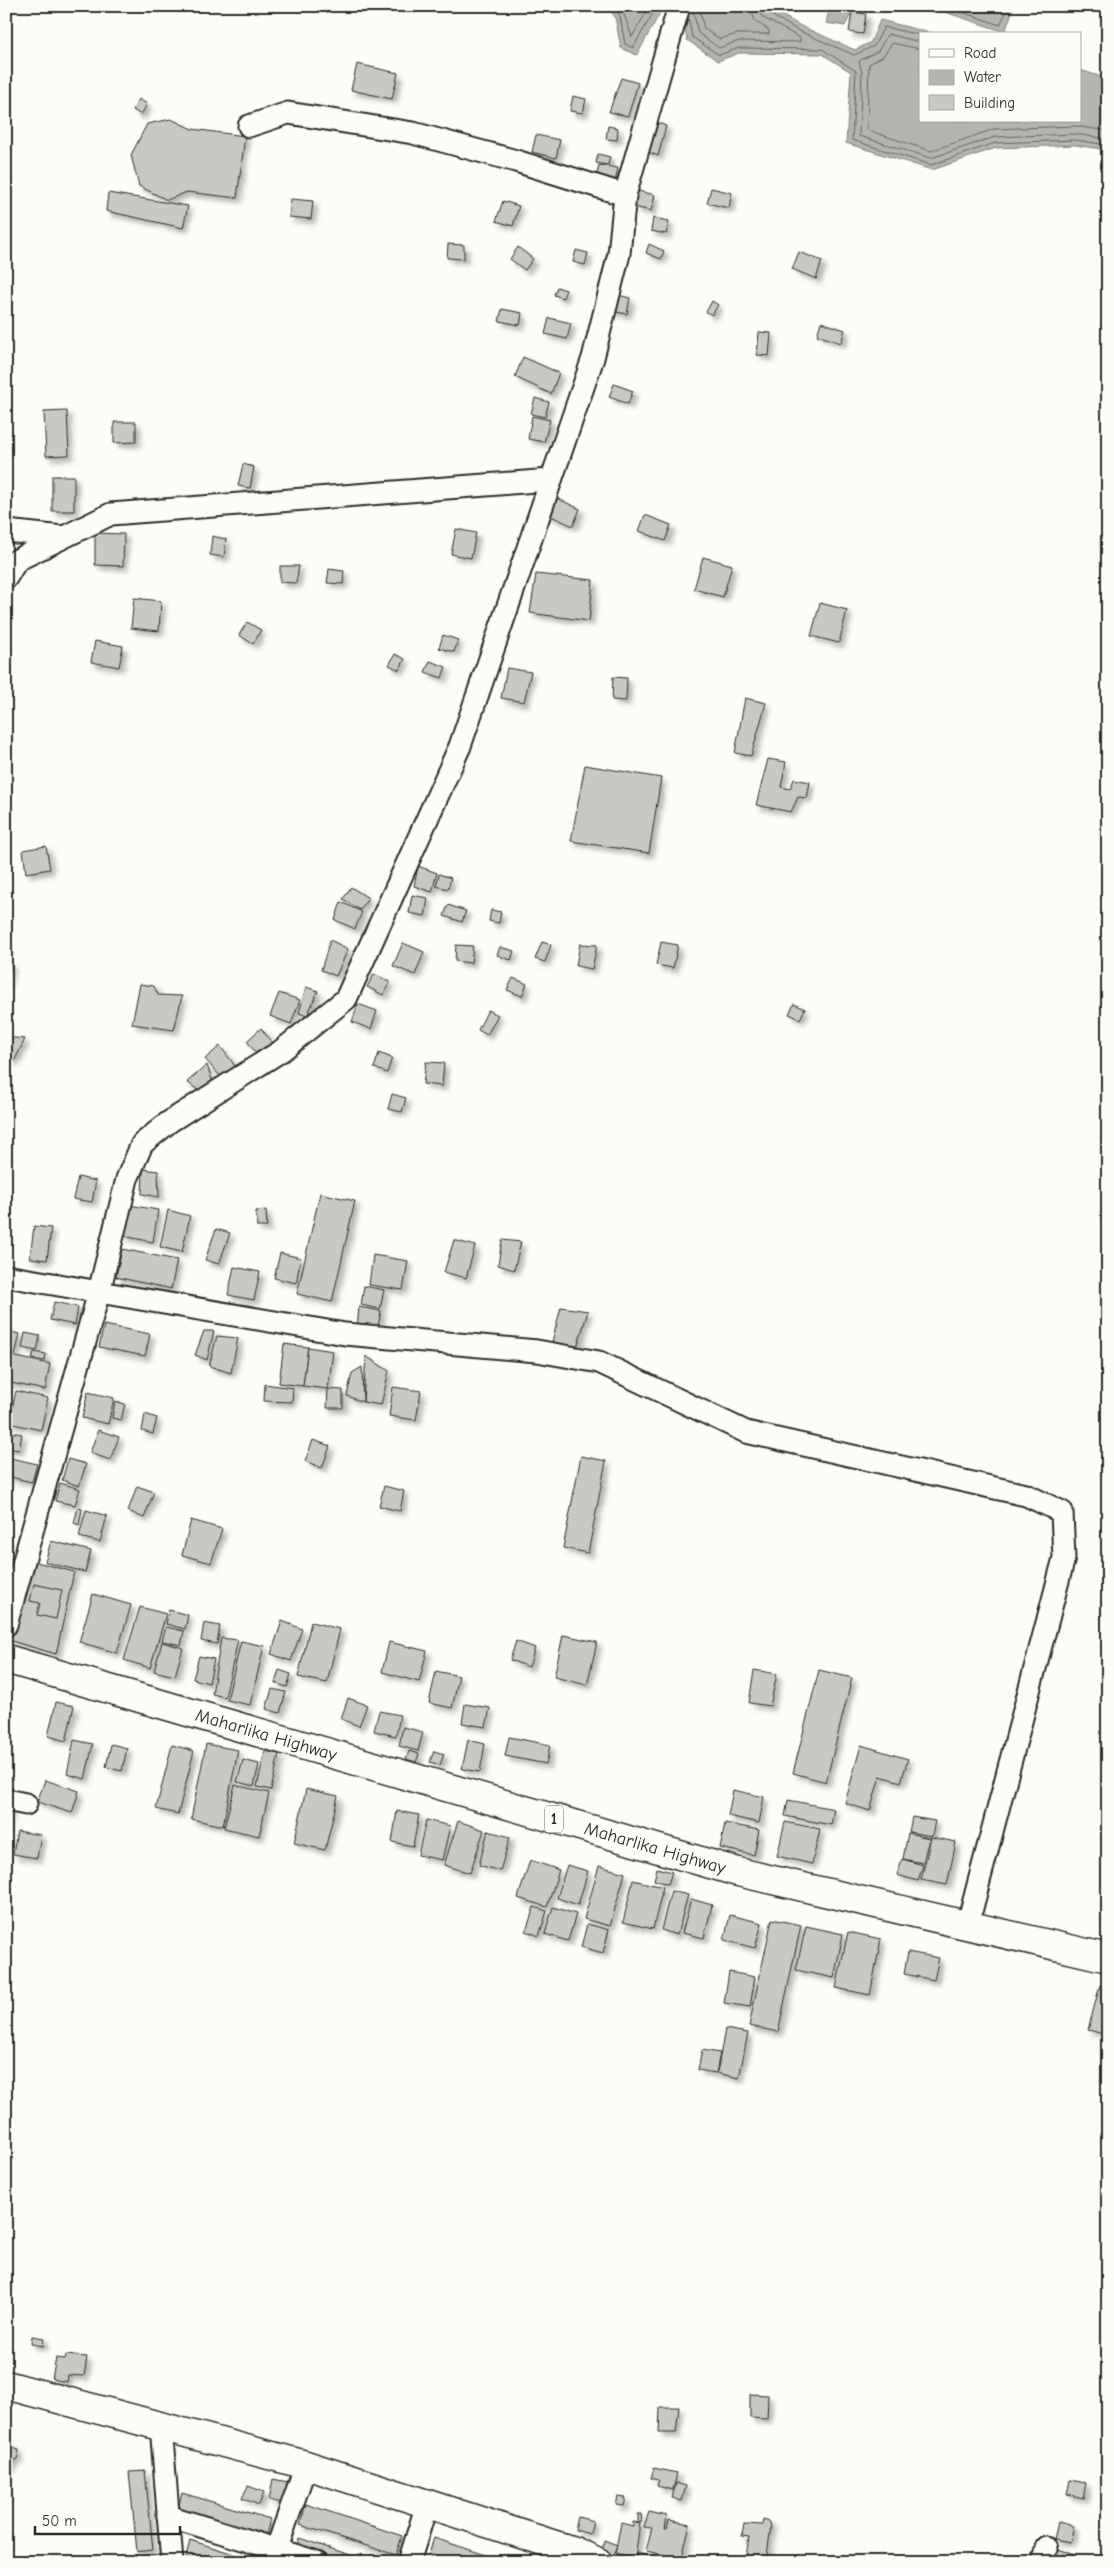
<svg xmlns="http://www.w3.org/2000/svg" width="1114" height="2568" font-family="'Comic Neue',sans-serif">
<defs>
<filter id="shadow"><feDropShadow dx="4.5" dy="4.5" stdDeviation="2.5" flood-color="#0004"/></filter>
</defs>
<rect width="100%" height="100%" fill="#fdfcf7"/>
<filter id="ink" filterUnits="userSpaceOnUse"><feTurbulence type="fractalNoise" baseFrequency=".02" numOctaves="2"/><feDisplacementMap in="SourceGraphic" scale="10" xChannelSelector="R" yChannelSelector="G"/><feConvolveMatrix kernelMatrix="1 2 1 2 8 2 1 2 1" color-interpolation-filters="sRGB"/></filter>
<g filter="url(#ink)">
<g fill="#b5b4b1" stroke="#7e7d7b">
<path d="M608 6H765L801 26 855 50 871 42 880 20 935 34H920V121H1080V70L1108 79V150L1075 145 996 148 932 170 846 143 851 72 822 54 739 53 718 61 687 40 683 17 662 9 637 55 621 48 615 17Z"/>
<path d="M830 6H855L845 26 826 23Z"/>
<path d="M896 6H1014L1005 32 930 7 913 12Z"/>
</g>
<g fill="none" stroke-linecap="round" stroke-linejoin="round">
<g stroke="#626261" stroke-width="1">
<path d="M614 6 620 16 625 44 633 48 657 6"/>
<path d="M621 6 632 37 650 6"/>
<path d="M699 6 704 29 720 39 737 34H769V30L755 21 750 6"/>
<path d="M763 6 766 12 799 31 854 55 874 46 884 27 920 35"/>
<path d="M944 6 1000 25 1009 6"/>
<path d="M690 8 694 14 698 33 719 48 739 41 800 42V38L762 17 757 6"/>
<path d="M688 16 692 37 719 55 739 48 822 49 856 71 852 140 931 165 995 143 1075 140 1108 145"/>
<path d="M920 42 888 34 878 51 859 61 862 73 859 136 931 158 995 137 1075 134 1108 139"/>
<path d="M920 49 892 43 883 56 869 64 867 130 931 151 994 129 1075 126 1108 131"/>
</g>
</g>
<g fill="#c9c8c4" stroke="#2b2b2b" filter="url(#shadow)">
<path d="M852 12 866 14 863 34 849 32Z"/>
<path d="M357 64 398 73 392 99 351 90Z"/>
<path d="M621 78 638 83 628 116 609 112Z"/>
<path d="M573 96 586 99 583 113 570 111Z"/>
<path d="M139 99 147 104 141 115 133 110Z"/>
<path d="M171 119 192 129 245 136 237 198 187 192 167 200 139 186 131 155 147 124Z"/>
<path d="M651 120 666 126 658 156 644 150Z"/>
<path d="M608 126 618 128 617 140 606 139Z"/>
<path d="M536 135 560 140 556 158 532 152Z"/>
<path d="M598 154 610 157 608 165 596 163Z"/>
<path d="M599 165 618 168 614 187 596 179Z"/>
<path d="M711 188 732 193 729 208 707 203Z"/>
<path d="M638 191 655 195 651 211 634 207Z"/>
<path d="M108 193 188 206 183 228 106 211Z"/>
<path d="M291 199 313 201 311 219 289 217Z"/>
<path d="M503 201 519 206 513 226 496 221Z"/>
<path d="M653 218 669 221 666 234 651 231Z"/>
<path d="M448 244 464 245V259L447 258Z"/>
<path d="M649 244 664 251 661 259 646 253Z"/>
<path d="M518 247 533 259 525 270 510 259Z"/>
<path d="M576 250 588 253 585 265 573 262Z"/>
<path d="M799 252 822 261 816 279 792 269Z"/>
<path d="M557 287 566 290 563 298 554 295Z"/>
<path d="M614 294 630 298 627 314 611 311Z"/>
<path d="M712 301 718 305 712 315 706 312Z"/>
<path d="M502 309 522 313 520 325 499 321Z"/>
<path d="M549 318 571 323 567 339 545 334Z"/>
<path d="M821 322 845 330 841 343 817 335Z"/>
<path d="M759 332 771 333 769 356 757 355Z"/>
<path d="M523 357 559 373 551 394 515 377Z"/>
<path d="M614 384 633 391 628 404 609 397Z"/>
<path d="M535 398 549 402 545 417 531 414Z"/>
<path d="M67 411 69 455 46 456 44 412Z"/>
<path d="M532 416 550 420 544 442 528 439Z"/>
<path d="M114 422H136V442L114 443Z"/>
<path d="M243 464 254 467 250 488 238 486Z"/>
<rect x="52" y="476" width="22" height="35"/>
<path d="M550 495 580 509 573 526 542 512Z"/>
<path d="M645 515 671 525 665 541 639 531Z"/>
<path d="M456 529 476 533 471 558 451 554Z"/>
<path d="M95 533 124 534 123 566 95 565Z"/>
<path d="M212 536 226 539 224 557 210 555Z"/>
<path d="M703 557 732 565 723 597 694 589Z"/>
<path d="M280 566H299L296 583 280 582Z"/>
<path d="M329 569 344 571 343 584 327 583Z"/>
<path d="M536 574 593 580 589 621 530 613Z"/>
<path d="M134 598 161 601 159 631 131 628Z"/>
<path d="M820 603 847 610 839 643 811 636Z"/>
<path d="M247 622 261 630 253 644 239 635Z"/>
<path d="M443 635 458 640 454 652 439 648Z"/>
<path d="M95 641 123 646 119 667 91 662Z"/>
<path d="M395 654 405 659 399 670 389 665Z"/>
<path d="M430 661 446 667 442 678 425 672Z"/>
<path d="M507 668 531 672 524 702 501 698Z"/>
<path d="M613 677 627 678 626 701 612 700Z"/>
<path d="M745 698 766 703 751 756 735 753Z"/>
<path d="M768 759 786 762 781 787 790 789 794 779 810 782 807 798 798 797 791 812 756 805Z"/>
<path d="M585 765 661 778 649 853 571 841Z"/>
<path d="M46 846 50 869 26 873 23 850Z"/>
<path d="M418 866 437 873 432 892 414 886Z"/>
<path d="M439 874 451 878 448 889 436 886Z"/>
<path d="M351 887 368 898 360 910 343 899Z"/>
<path d="M412 895 428 898 425 916 409 913Z"/>
<path d="M341 902 362 912 355 929 335 920Z"/>
<path d="M448 905 466 911 462 922 444 916Z"/>
<path d="M491 910 501 912 499 923 489 921Z"/>
<path d="M330 940 348 949 336 976 321 970Z"/>
<path d="M542 942 551 945 545 962 535 959Z"/>
<path d="M661 942 678 945 673 968 656 965Z"/>
<path d="M403 943 424 952 415 975 393 966Z"/>
<path d="M580 944 597 945 592 969 576 966Z"/>
<path d="M456 945 473 946 471 963 455 961Z"/>
<path d="M500 947 514 951 511 960 497 955Z"/>
<path d="M6 963 11 964 7 983H6Z"/>
<path d="M374 974 390 982 383 995 367 987Z"/>
<path d="M513 978 527 984 522 996 507 990Z"/>
<path d="M140 984 154 986 158 995 182 996 174 1030 132 1024Z"/>
<path d="M306 987 318 991 307 1016 299 1013Z"/>
<path d="M279 993 300 1000 291 1024 270 1016Z"/>
<path d="M358 1004 377 1011 371 1029 352 1022Z"/>
<path d="M794 1004 805 1009 800 1019 789 1014Z"/>
<path d="M488 1010 498 1015 487 1035 478 1030Z"/>
<path d="M261 1028 272 1043 257 1055 247 1041Z"/>
<path d="M6 1037 25 1039 14 1062 6 1053Z"/>
<path d="M220 1046 236 1067 222 1078 205 1059Z"/>
<path d="M379 1053 392 1058 387 1073 374 1068Z"/>
<path d="M426 1062 444 1063 442 1086 423 1084Z"/>
<path d="M207 1065 213 1083 199 1091 187 1082Z"/>
<path d="M392 1094 406 1098 402 1112 388 1109Z"/>
<path d="M143 1169 158 1171 159 1197 142 1194Z"/>
<path d="M78 1177 96 1181 92 1202 73 1199Z"/>
<path d="M320 1193 355 1201 332 1302 297 1294Z"/>
<path d="M129 1205 158 1210 153 1242 123 1236Z"/>
<path d="M168 1210 190 1216 182 1252 160 1247Z"/>
<path d="M266 1210 267 1227H257L256 1211Z"/>
<path d="M34 1226 51 1228 47 1260 30 1258Z"/>
<path d="M216 1229 230 1233 219 1264 205 1260Z"/>
<path d="M454 1240 475 1246 466 1278 444 1272Z"/>
<path d="M502 1240 521 1242 514 1270 498 1265Z"/>
<path d="M122 1249 177 1260 171 1289 116 1277Z"/>
<path d="M280 1253 301 1258 296 1283 274 1278Z"/>
<path d="M373 1255 408 1261 403 1290 369 1285Z"/>
<path d="M234 1267 260 1272 254 1300 228 1295Z"/>
<path d="M364 1286 384 1290 380 1309 361 1305Z"/>
<path d="M54 1302 78 1307 75 1325 50 1320Z"/>
<path d="M359 1307 381 1311 377 1332 357 1329Z"/>
<path d="M561 1307 588 1311 576 1351 551 1346Z"/>
<path d="M104 1325 150 1334 145 1356 99 1347Z"/>
<path d="M6 1331 20 1334 15 1355 6 1353Z"/>
<path d="M204 1331H214L207 1360 195 1355Z"/>
<path d="M25 1333 40 1336 37 1351 22 1348Z"/>
<path d="M217 1336 238 1338 231 1373 209 1366Z"/>
<path d="M284 1344 308 1347 303 1386 279 1383Z"/>
<path d="M308 1347 333 1351 328 1389 303 1386Z"/>
<path d="M34 1352 46 1354 45 1361 32 1359Z"/>
<path d="M6 1356H9L6 1374Z"/>
<path d="M11 1356 50 1364 45 1390 6 1382Z"/>
<path d="M366 1356 389 1371 381 1405 363 1402Z"/>
<path d="M362 1367 363 1402 347 1396 352 1373Z"/>
<path d="M265 1384 293 1388 292 1402 264 1401Z"/>
<path d="M393 1387 421 1391 416 1420 389 1416Z"/>
<path d="M328 1389 343 1390V1408H327Z"/>
<path d="M16 1391 48 1398 41 1430 9 1423Z"/>
<path d="M88 1392 114 1398 108 1424 82 1418Z"/>
<path d="M115 1401 125 1404 121 1420 112 1418Z"/>
<path d="M145 1414 157 1418 153 1434 142 1431Z"/>
<path d="M98 1430 119 1437 110 1460 90 1453Z"/>
<path d="M6 1431 22 1434 19 1450 6 1448Z"/>
<path d="M313 1440 330 1446 322 1468 305 1461Z"/>
<path d="M581 1456 606 1461 588 1553 563 1548Z"/>
<path d="M11 1458 37 1464 32 1482 6 1476Z"/>
<path d="M68 1459 86 1464 79 1486 62 1480Z"/>
<path d="M60 1483 80 1489 75 1505 55 1501Z"/>
<path d="M137 1486 154 1492 144 1518 128 1511Z"/>
<path d="M384 1486 404 1491 400 1511 379 1506Z"/>
<path d="M78 1508 82 1509 79 1525 74 1523Z"/>
<path d="M86 1510 107 1516 100 1542 79 1537Z"/>
<path d="M191 1520 222 1529 211 1563 182 1555Z"/>
<path d="M51 1541 91 1551 85 1572 45 1562Z"/>
<path d="M6 1557 13 1559 7 1581H6Z"/>
<path d="M29 1560 74 1572 56 1654 8 1640Z"/>
<path d="M34 1584 62 1590 56 1619 37 1615 40 1603 30 1601Z"/>
<path d="M93 1594 131 1605 117 1653 79 1642Z"/>
<path d="M140 1607 166 1614 150 1668 124 1660Z"/>
<path d="M169 1610 188 1615 185 1629 166 1624Z"/>
<path d="M282 1621 302 1629 291 1661 271 1654Z"/>
<path d="M311 1622 340 1629 327 1683 298 1677Z"/>
<path d="M204 1623 220 1626 217 1644 201 1641Z"/>
<path d="M166 1627 184 1631 181 1645 162 1641Z"/>
<path d="M563 1635 597 1642 587 1685 554 1677Z"/>
<path d="M221 1638 238 1640 225 1697 212 1694Z"/>
<path d="M241 1641 264 1646 250 1705 227 1700Z"/>
<path d="M516 1641 535 1648 529 1667 510 1660Z"/>
<path d="M162 1642 183 1648 175 1676 154 1671Z"/>
<path d="M389 1642 427 1651 419 1682 382 1672Z"/>
<path d="M199 1656 214 1659 209 1683 193 1679Z"/>
<path d="M279 1670 291 1674 287 1687 275 1683Z"/>
<path d="M754 1670 777 1674 770 1706 749 1703Z"/>
<path d="M819 1670 852 1678 826 1782 793 1773Z"/>
<path d="M436 1671 459 1676 452 1708 429 1703Z"/>
<path d="M272 1689 286 1692 280 1713 266 1709Z"/>
<path d="M348 1698 367 1705 359 1726 341 1719Z"/>
<path d="M56 1702 74 1706 66 1741 48 1736Z"/>
<path d="M465 1704 490 1708 486 1727 462 1723Z"/>
<path d="M379 1711 400 1715 396 1736 374 1731Z"/>
<path d="M403 1727 423 1732 418 1751 399 1746Z"/>
<path d="M509 1737 550 1745 546 1764 505 1756Z"/>
<path d="M74 1740 93 1744 85 1779 67 1774Z"/>
<path d="M468 1740 485 1744 480 1772 462 1769Z"/>
<path d="M111 1744 127 1748 122 1771 106 1767Z"/>
<path d="M206 1744 238 1750 223 1826 191 1819Z"/>
<path d="M172 1745 194 1751 178 1814 156 1809Z"/>
<path d="M861 1745 908 1759 901 1782 880 1776 870 1811 845 1803Z"/>
<path d="M265 1751 279 1754 271 1790 257 1787Z"/>
<path d="M409 1751 419 1754 416 1762 406 1759Z"/>
<path d="M434 1751 444 1754 440 1765 430 1762Z"/>
<path d="M243 1760 259 1764 254 1786 237 1782Z"/>
<path d="M45 1780 79 1791 72 1813 37 1802Z"/>
<path d="M235 1785 269 1793 259 1836 224 1828Z"/>
<path d="M306 1789 338 1796 325 1850 294 1843Z"/>
<path d="M733 1790 764 1797 759 1823 728 1816Z"/>
<path d="M788 1800 834 1809 831 1825 785 1816Z"/>
<path d="M6 1805 10 1806 6 1827Z"/>
<path d="M397 1811 419 1815 413 1846 392 1842Z"/>
<path d="M912 1817 935 1821 932 1836 909 1832Z"/>
<path d="M426 1820 450 1826 442 1860 418 1855Z"/>
<path d="M458 1821 484 1830 470 1873 444 1865Z"/>
<path d="M785 1822 820 1829 812 1864 777 1856Z"/>
<path d="M725 1823 759 1830 754 1855 720 1848Z"/>
<path d="M17 1831 41 1835 37 1858 13 1854Z"/>
<path d="M488 1831 510 1837 500 1871 479 1865Z"/>
<path d="M908 1833 929 1838 923 1863 903 1859Z"/>
<path d="M931 1837 956 1842 947 1885 921 1880Z"/>
<path d="M902 1859 923 1865 918 1881 897 1875Z"/>
<path d="M530 1860 559 1870 547 1907 518 1898Z"/>
<path d="M567 1865 588 1871 578 1905 557 1898Z"/>
<path d="M599 1866 625 1873 610 1926 584 1919Z"/>
<path d="M657 1868 672 1872 668 1884 654 1880Z"/>
<path d="M633 1880 663 1887 653 1929 623 1922Z"/>
<path d="M671 1891 688 1895 677 1935 661 1930Z"/>
<path d="M691 1899 712 1905 704 1938 682 1933Z"/>
<path d="M534 1907 547 1911 539 1936 526 1931Z"/>
<path d="M553 1907 576 1914 568 1941 545 1934Z"/>
<path d="M730 1915 762 1923 755 1948 724 1940Z"/>
<path d="M772 1919 801 1925 778 2032 749 2026Z"/>
<path d="M587 1924 609 1930 603 1953 581 1947Z"/>
<path d="M806 1926 843 1934 834 1978 796 1970Z"/>
<path d="M848 1932 881 1939 870 1995 836 1988Z"/>
<path d="M908 1952 939 1958 934 1980 904 1974Z"/>
<path d="M729 1972 755 1977 750 2007 724 2003Z"/>
<path d="M1100 1985 1108 1987V2035L1088 2030Z"/>
<path d="M725 2029 748 2033 739 2078 717 2073Z"/>
<path d="M702 2050 720 2053 716 2073 698 2070Z"/>
<path d="M32 2336 44 2338 43 2346 31 2344Z"/>
<path d="M66 2355 87 2357 84 2376 68 2375 67 2382 52 2379 56 2358 65 2359Z"/>
<path d="M750 2394 768 2395 767 2419 750 2418Z"/>
<path d="M660 2407H679L676 2433H659Z"/>
<path d="M6 2443 13 2445 15 2449 19 2450 17 2460H14L10 2468 6 2467Z"/>
<path d="M654 2468 677 2473 673 2490 657 2486 659 2480 651 2478Z"/>
<path d="M145 2471 153 2550 137 2552 129 2472Z"/>
<path d="M273 2479 293 2483 287 2504 269 2500Z"/>
<path d="M1070 2480 1086 2483 1083 2498 1067 2494Z"/>
<path d="M676 2483 686 2486 682 2501 672 2498Z"/>
<path d="M248 2486 264 2492 259 2505 242 2498Z"/>
<path d="M182 2493 270 2519 266 2535 178 2508Z"/>
<path d="M618 2497 626 2498 624 2506 616 2505Z"/>
<path d="M306 2504 402 2536 396 2555 300 2525Z"/>
<path d="M649 2512 667 2516 665 2529H667L669 2520 690 2524 681 2562 664 2559 665 2555 646 2551 652 2528 644 2527Z"/>
<path d="M638 2514H642L641 2522 638 2521Z"/>
<path d="M578 2517 593 2521 590 2534 575 2530Z"/>
<path d="M763 2520 770 2522 771 2527 766 2562H745L749 2537 742 2536 744 2524 762 2525Z"/>
<path d="M633 2522 640 2523 635 2558 615 2553 621 2523 633 2526Z"/>
<path d="M1058 2522 1074 2526 1070 2542 1054 2539Z"/>
<path d="M299 2538 371 2562H307L294 2557Z"/>
<path d="M434 2538 507 2562H455L429 2553Z"/>
<path d="M190 2540 252 2560V2562H199L186 2558Z"/>
<path d="M604 2540 617 2545 613 2555 602 2553Z"/>
<path d="M1055 2548 1074 2555 1072 2562H1048Z"/>
<path d="M637 2553 648 2556 646 2562H634Z"/>
<path d="M153 2556 154 2562H138L137 2557Z"/>
</g>
<g fill="none" stroke-linecap="round" stroke-linejoin="round">
<g stroke="#2b2b2b" stroke-width="25">
<g id="minor">
<path d="M249 126 288 113 413 133 516 161 625 195"/>
<path d="M6 531 63 537"/>
<path d="M6 578 17 560 111 514 550 480"/>
<path d="M6 1276 345 1334 537 1351 599 1362 746 1432 1026 1495 1062 1512 1064 1558 967 1927"/>
<path d="M6 1625 99 1292 127 1179 142 1144 169 1122 281 1051 346 999 460 746 593 358 619 254 625 195 679 6"/>
<path d="M6 1800 26 1804"/>
<path d="M161 2426 172 2562"/>
<path d="M168 2516 317 2562"/>
<path d="M272 2562 306 2465"/>
<path d="M409 2562 427 2504"/>
<path d="M1043 2562 1046 2548"/>
</g>
</g>
<g stroke="#2b2b2b" stroke-width="31">
<path id="secondary" d="M6 2385 306 2465 574 2551 598 2562"/>
</g>
<g stroke="#2b2b2b" stroke-width="31">
<g id="trunk">
<path id="s1" d="M6 1659 738 1872 1108 1958"/>
</g>
</g>
<use href="#minor" stroke="#fdfcf7" stroke-width="21"/>
<use href="#secondary" stroke="#fdfcf7" stroke-width="28"/>
<use href="#trunk" stroke="#fdfcf7" stroke-width="28"/>
</g>
</g>
<g text-anchor="middle" dominant-baseline="central" stroke-width="5" stroke-linejoin="round" paint-order="stroke">
<rect fill="#fdfcf7" stroke="#6a6a68" stroke-width="1" x="545" y="1805.5" width="18" height="27" rx="4"/>
<g font-size="16" font-weight="bold" fill="#2b2b2b">
<text x="554" y="1819">1</text>
</g>
<g font-size="18" fill="#2b2b2b" stroke="#fdfcf7">
<text stroke="none"><textPath href="#s1" startOffset="271">Maharlika Highway</textPath></text>
<text stroke="none"><textPath href="#s1" startOffset="676">Maharlika Highway</textPath></text>
</g>
</g>
<rect width="1114" height="2568" fill="none" stroke="#fdfcf7" stroke-width="25"/>
<rect x="12" y="12" width="1089" height="2543" fill="none" stroke="#2b2b2b" stroke-width="2" filter="url(#ink)"/>
<rect x="919" y="32" width="162" height="90" fill="#fdfcf7" stroke="#a9a8a5"/>
<rect x="929" y="49" width="25" height="8" fill="#fdfcf7" stroke="#a9a8a5"/>
<text x="964" y="58" font-size="15" fill="#2b2b2b">Road</text>
<rect x="929" y="70" width="25" height="15" fill="#b5b4b1" stroke="#a9a8a5"/>
<text x="964" y="82" font-size="15" fill="#2b2b2b">Water</text>
<rect x="929" y="95" width="25" height="15" fill="#c9c8c4" stroke="#a9a8a5"/>
<text x="964" y="108" font-size="15" fill="#2b2b2b">Building</text>
<path d="M35 2526v8h145v-8" fill="none" stroke="#2b2b2b" stroke-width="2.5"/>
<text x="42" y="2526" font-size="15" fill="#2b2b2b" stroke="#fdfcf7" stroke-width="4" paint-order="stroke">50 m</text>
</svg>
